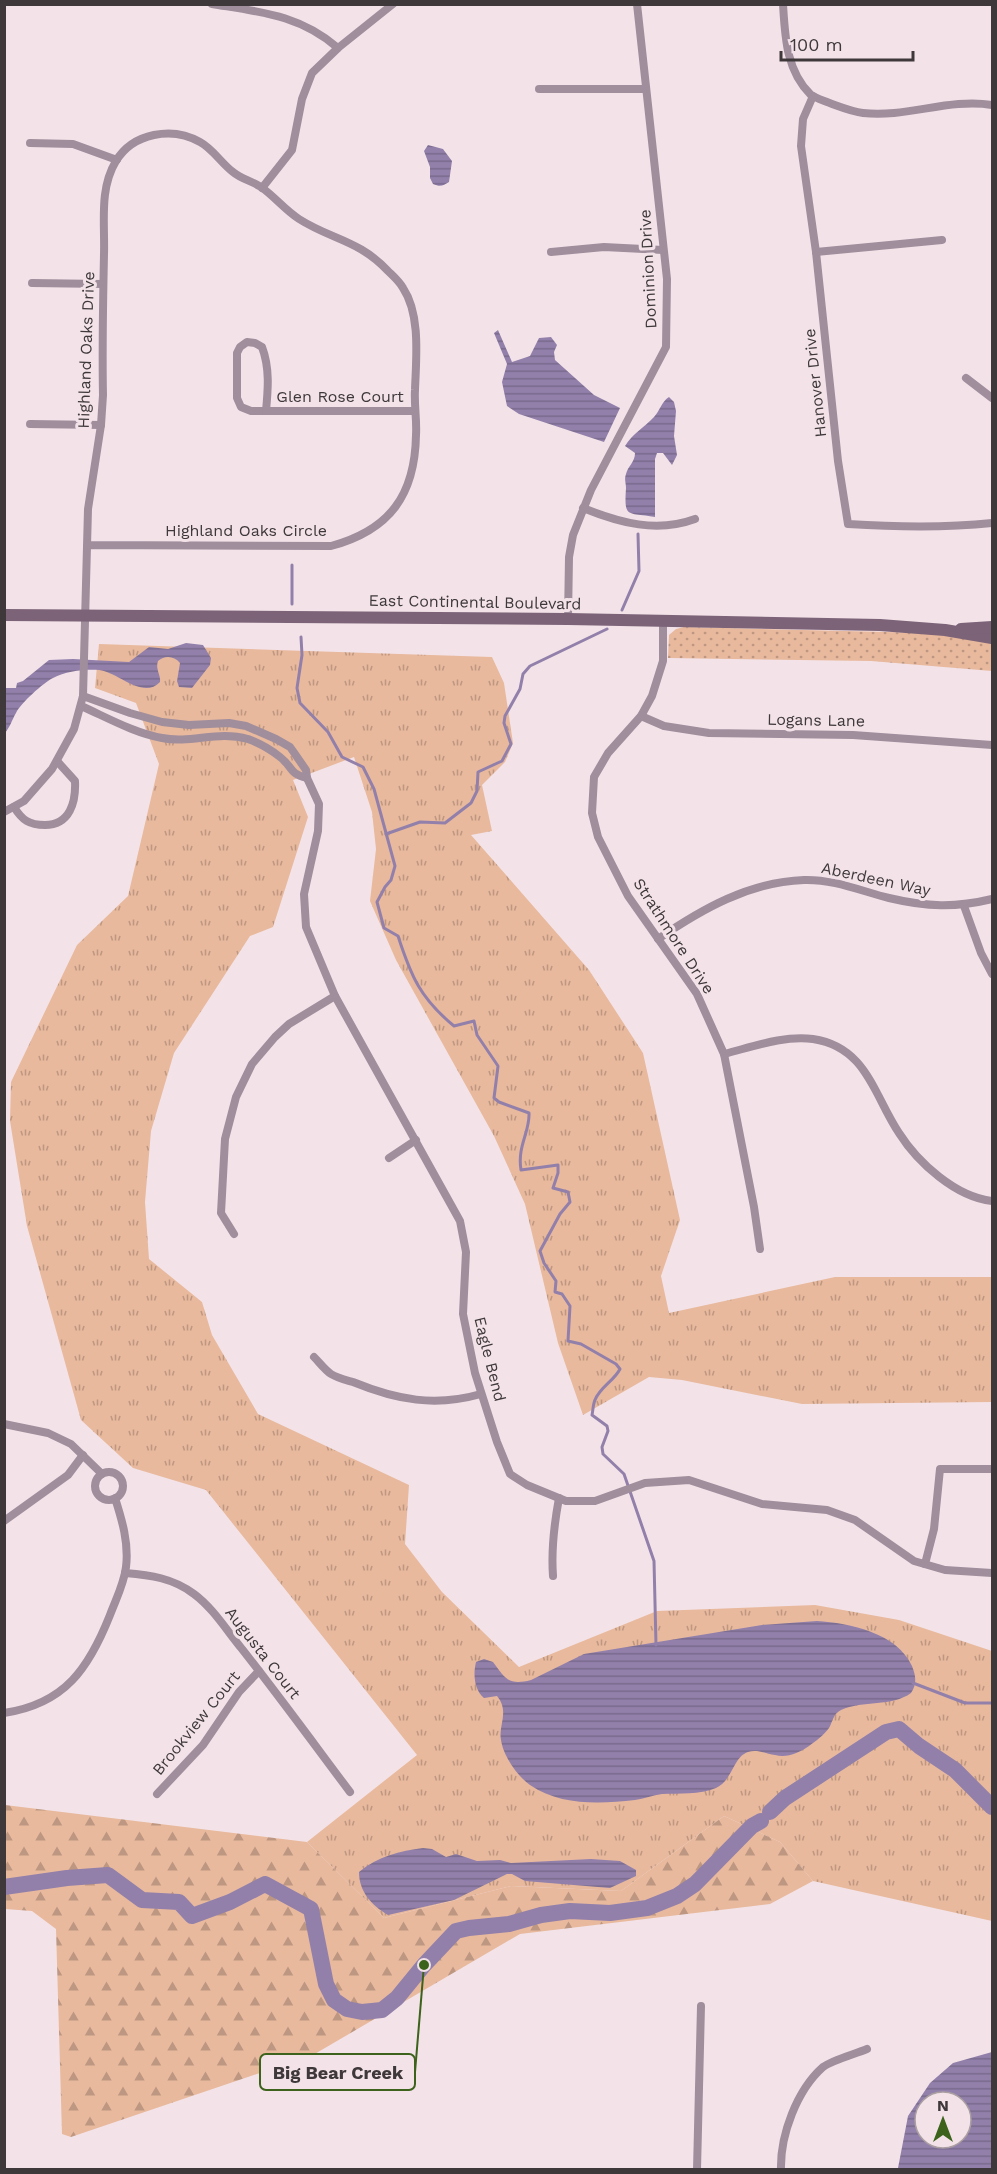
<svg xmlns="http://www.w3.org/2000/svg" width="997" height="2174" font-family="'Work Sans',sans-serif">
<defs>
<pattern id="grass-tufts" width="24" height="20" patternUnits="userSpaceOnUse" patternTransform="scale(1.5)"><rect width="24" height="20" fill="#e8b99d"/><path d="M3 7l-1-3M5 7V3M7 7l1-3M15 17l-1-3M17 17v-4M19 17l1-3" fill="none" stroke="#bd9781"/></pattern>
<pattern id="forest-firs" width="22" height="20" patternUnits="userSpaceOnUse" patternTransform="scale(1.5)"><rect width="22" height="20" fill="#e8b99d"/><path d="M5 1l3.5 6h-7zM16 11l3.5 6h-7z" fill="#bd9781"/></pattern>
<pattern id="park-dots" width="8" height="8" patternUnits="userSpaceOnUse" patternTransform="scale(1.5)"><rect width="8" height="8" fill="#e8b99d"/><path d="M2 2h.1M6 6h.1" fill="none" stroke="#bd9781" stroke-width="1.8" stroke-linecap="round"/></pattern>
<pattern id="water-rules" width="6" height="5" patternUnits="userSpaceOnUse" patternTransform="scale(1.5)"><rect width="6" height="5" fill="#9280ab"/><path d="M0 2.5h6" fill="none" stroke="#796a8c"/></pattern>
</defs>
<rect width="100%" height="100%" fill="#f3e3e8"/>
<path fill="url(#grass-tufts)" d="M99 644 492 657 504 683 513 743 505 762 482 785 492 831 471 835 589 970 643 1053 680 1220 661 1276 669 1313 835 1277H992V1402L802 1404 682 1380 649 1377 583 1415 558 1343 525 1204 494 1136 396 960 370 901 376 849 372 812 354 757 293 780 308 817 273 927 250 936 174 1053 151 1131 145 1202 149 1259 202 1302 212 1335 258 1414 409 1485 405 1544 442 1592 519 1667 657 1611 815 1605 899 1620 992 1651V1921L813 1881 780 1842 724 1816 621 1891 511 1886 384 1918 307 1842 417 1755 206 1490 133 1468 81 1420 27 1226 10 1121 11 1082 77 945 128 896 159 764 136 703 95 688Z"/>
<path fill="url(#forest-firs)" d="M5 1805 307 1842 384 1918 511 1886 621 1891 724 1816 780 1842 813 1881 770 1904 520 1934 313 2055 71 2137 62 2134 56 1929 32 1911 5 1909Z"/>
<path fill="url(#park-dots)" d="M684 627 929 633 992 643V671L871 661 668 658 669 635 676 629Z"/>
<g fill="url(#water-rules)" fill-rule="evenodd">
<path d="M428 145 443 149 452 161 449 182C443 186 440 187 433 184L430 178V167L424 151Z"/>
<path d="M498 330 512 362 530 356 539 338 551 337 557 345 554 352 555 360 594 395 620 408 604 442 519 414 507 406 502 382 507 364 494 333Z"/>
<path d="M669 397 674 402 676 411 674 436 677 455 672 465 663 453H657L655 459V517C627 512 624 519 626 488 626 483 624 479 626 474 628 466 635 462 635 453L625 446C633 433 644 428 654 417 660 411 661 402 669 397Z"/>
<path d="M186 643 203 645 211 658 210 665 192 688 179 687 177 681 180 663C174 656 165 655 158 661 155 669 161 675 160 682 143 700 118 672 99 670 85 669 66 671 53 678 43 683 21 703 16 713 12 720 10 727 5 733V688H16L17 683 23 681 49 660 73 659 129 662 149 647 168 649Z"/>
<path d="M817 1621C850 1623 897 1633 912 1666 916 1676 917 1684 911 1693 892 1707 863 1700 841 1710 833 1714 833 1721 829 1728 824 1735 816 1741 809 1746 799 1753 787 1758 775 1755 766 1754 758 1749 748 1752 733 1757 733 1780 716 1788 699 1795 680 1793 662 1794 653 1795 644 1799 635 1800 600 1804 561 1806 530 1785 517 1776 503 1755 501 1740 498 1725 510 1712 497 1696L484 1698C474 1690 473 1674 476 1662L484 1659 493 1662C505 1678 508 1686 531 1680L584 1654 762 1625Z"/>
<path d="M423 1848 432 1849 446 1857 456 1854 477 1861 500 1860 511 1863 591 1859 620 1861 636 1870V1876L610 1888 525 1881 512 1874H507L454 1900 388 1915C371 1905 359 1891 359 1872 378 1856 400 1851 423 1848Z"/>
<path d="M992 2052V2169H895L898 2168 908 2116 930 2083 953 2063ZM925 2102H961V2138H925Z"/>
</g>
<g fill="none" stroke-linecap="round" stroke-linejoin="round">
<g stroke="#9280ab" stroke-width="3">
<path d="M292 565V604"/>
<path d="M622 610 639 571 638 534"/>
<path d="M301 637 302 655 297 688 300 703 328 732 342 757 363 767 374 789 395 866 391 880 385 887 377 902 384 928 398 936C411 976 420 998 454 1026L474 1021 477 1035 498 1066 494 1098 499 1102 529 1113C530 1132 517 1146 521 1170L558 1165V1173L553 1188 568 1192 570 1202 560 1214 540 1251 544 1263 556 1281 555 1292 562 1294 570 1306 568 1341 581 1344 616 1364 620 1369C614 1381 600 1387 595 1400 593 1404 593 1411 592 1415L607 1426 608 1431 602 1447 603 1454 624 1474 654 1561 656 1645"/>
<path d="M386 834 420 822 445 823 471 803 477 791 478 772 502 761 511 744 504 723 505 716 520 689 523 674 530 666 607 629"/>
<path d="M913 1683 965 1703H992"/>
</g>
<g stroke="#9280ab" stroke-width="16">
<path d="M770 1812 785 1798 886 1732 899 1729 919 1746 955 1770 992 1807"/>
<path d="M4 1887 67 1878 108 1875 142 1900 179 1902 192 1916 230 1902 265 1884 311 1909 326 1984 334 2000 347 2009 362 2012 382 2010 397 1998 424 1965 456 1931 469 1928 509 1924 541 1915 570 1911 610 1913 647 1908 677 1896 695 1884 752 1826 761 1821"/>
</g>
<g stroke="#a08e9d" stroke-width="8">
<path d="M212 4C261 12 300 15 338 48"/>
<path d="M783 4C785 36 786 71 811 95 817 99 826 101 832 104 843 108 853 112 863 113 906 118 949 98 992 105"/>
<path d="M539 89H646"/>
<path d="M813 96 803 119 801 146 816 252 838 461 848 524C895 527 945 528 992 523"/>
<path d="M30 143 73 144 117 160"/>
<path d="M262 188 292 150 302 99 312 73 338 48 393 4"/>
<path d="M551 252 604 247 663 250"/>
<path d="M816 252 942 240"/>
<path d="M32 283 103 284"/>
<path d="M247 342 255 343 262 347C270 368 268 390 266 411H251L241 407 237 398V353L240 347Z"/>
<path d="M966 378 992 398"/>
<path d="M266 411H414"/>
<path d="M30 424 101 425"/>
<path d="M583 508C620 523 657 533 695 519"/>
<path d="M568 619 569 557 573 535 591 490 666 347 667 279 637 4"/>
<path d="M663 622V661L652 696 641 716 608 753 594 777 592 813 598 837 628 896 697 994 724 1054 754 1207 760 1249"/>
<path d="M83 696 130 713 162 722 189 725 229 723 246 726 276 739 290 747 295 754 306 770 307 778 319 804 318 831 304 894 306 927 335 996 460 1221 466 1252 463 1314 475 1373 497 1442 510 1474 527 1485 566 1501H595L645 1483 689 1480 762 1504 827 1510 855 1520 914 1561 945 1570 992 1573"/>
<path d="M81 706C106 717 134 733 162 738 192 744 217 730 248 739 259 743 270 749 280 757 294 768 288 773 307 778"/>
<path d="M641 716 664 726 709 733 853 735 992 745"/>
<path d="M14 807C22 820 29 825 45 825 70 825 76 802 75 781L57 761"/>
<path d="M4 812 24 801 52 769 74 729 83 696 88 509 101 425 103 395C102 348 103 301 104 254 105 223 99 189 116 161 133 133 172 126 200 142 213 149 221 163 233 172 241 179 252 181 261 187 274 196 285 210 299 219 332 240 359 240 388 271 393 276 399 281 403 288 421 315 416 359 415 390 414 405 417 420 416 435 415 495 390 530 331 546L87 545"/>
<path d="M964 906 981 953 992 974"/>
<path d="M658 939C702 909 749 882 804 880 833 879 861 891 889 898 927 907 955 908 992 899"/>
<path d="M724 1054C752 1047 784 1035 813 1039 867 1047 874 1096 899 1133 918 1163 956 1197 992 1201"/>
<path d="M389 1158 416 1140"/>
<path d="M234 1234 221 1213 225 1139 236 1097 252 1064 275 1037 289 1024 335 996"/>
<path d="M314 1357C319 1362 325 1370 331 1374 337 1378 346 1380 353 1382 397 1400 435 1407 481 1394"/>
<path d="M4 1424 48 1433 71 1444 102 1474"/>
<circle cx="109" cy="1486" r="14"/>
<path d="M4 1521 68 1475 83 1455"/>
<path d="M925 1564 934 1529 940 1469H992"/>
<path d="M125 1573C150 1575 173 1578 194 1594 213 1608 227 1631 242 1649 279 1696 314 1744 350 1792"/>
<path d="M553 1576C551 1549 554 1525 559 1498"/>
<path d="M4 1713C65 1704 89 1668 110 1615 116 1599 124 1584 126 1567 129 1543 122 1520 115 1498"/>
<path d="M157 1794 203 1745 239 1692 259 1671"/>
<path d="M697 2170 701 2006"/>
<path d="M781 2170C780 2135 797 2090 823 2067 832 2060 855 2054 867 2049"/>
</g>
<g stroke="#7c6378" stroke-width="12">
<path d="M4 615 568 619 880 625 945 630 992 638"/>
<path d="M961 629 992 627"/>
</g>
</g>
<g text-anchor="middle" dominant-baseline="central" stroke-width="6" stroke-linejoin="round" paint-order="stroke">
<g font-size="16" fill="#3e383a" stroke="#f3e3e8">
<text transform="translate(648 269) rotate(-93)">Dominion Drive</text>
<text transform="translate(86 350) rotate(-88)">Highland Oaks Drive</text>
<text transform="translate(815 383) rotate(-96)">Hanover Drive</text>
<text x="340" y="396">Glen Rose Court</text>
<text x="246" y="530">Highland Oaks Circle</text>
<text transform="translate(475 602) rotate(1)">East Continental Boulevard</text>
<text transform="translate(816 720) rotate(1)">Logans Lane</text>
<text transform="translate(876 879) rotate(12)">Aberdeen Way</text>
<text transform="translate(674 936) rotate(57)">Strathmore Drive</text>
<text transform="translate(490 1359) rotate(76)">Eagle Bend</text>
<text transform="translate(263 1653) rotate(52)">Augusta Court</text>
<text transform="translate(196 1723) rotate(-51)">Brookview Court</text>
</g>
</g>
<path fill="none" stroke="#3c621b" stroke-width="2" d="M424 1965L415 2072"/>
<circle fill="#3c621b" stroke="#f3e3e8" stroke-width="2" cx="424" cy="1965" r="6"/>
<rect fill="#f3e3e8" stroke="#3c621b" stroke-width="2" x="260" y="2054" width="155" height="36" rx="6"/>
<g font-size="18" text-anchor="middle" font-weight="bold" fill="#3e383a">
<text x="338" y="2079">Big Bear Creek</text>
</g>
<rect width="997" height="2174" fill="none" stroke="#3e383a" stroke-width="12"/>
<g transform="translate(943 2120)"><circle r="28" fill="#f3e3e8" stroke="#ab9fa2" stroke-width="1.5"/>
<path d="M0-4.5L10 22L0 15L-10 22Z" fill="#3c621b"/>
<text y="-9" font-size="16" font-weight="bold" text-anchor="middle" fill="#3e383a">N</text>
</g>
<path d="M781 51v9h132v-9" fill="none" stroke="#3e383a" stroke-width="3"/>
<text x="790" y="51" font-size="18" fill="#3e383a" stroke="#f3e3e8" stroke-width="4.5" paint-order="stroke">100 m</text>
</svg>
